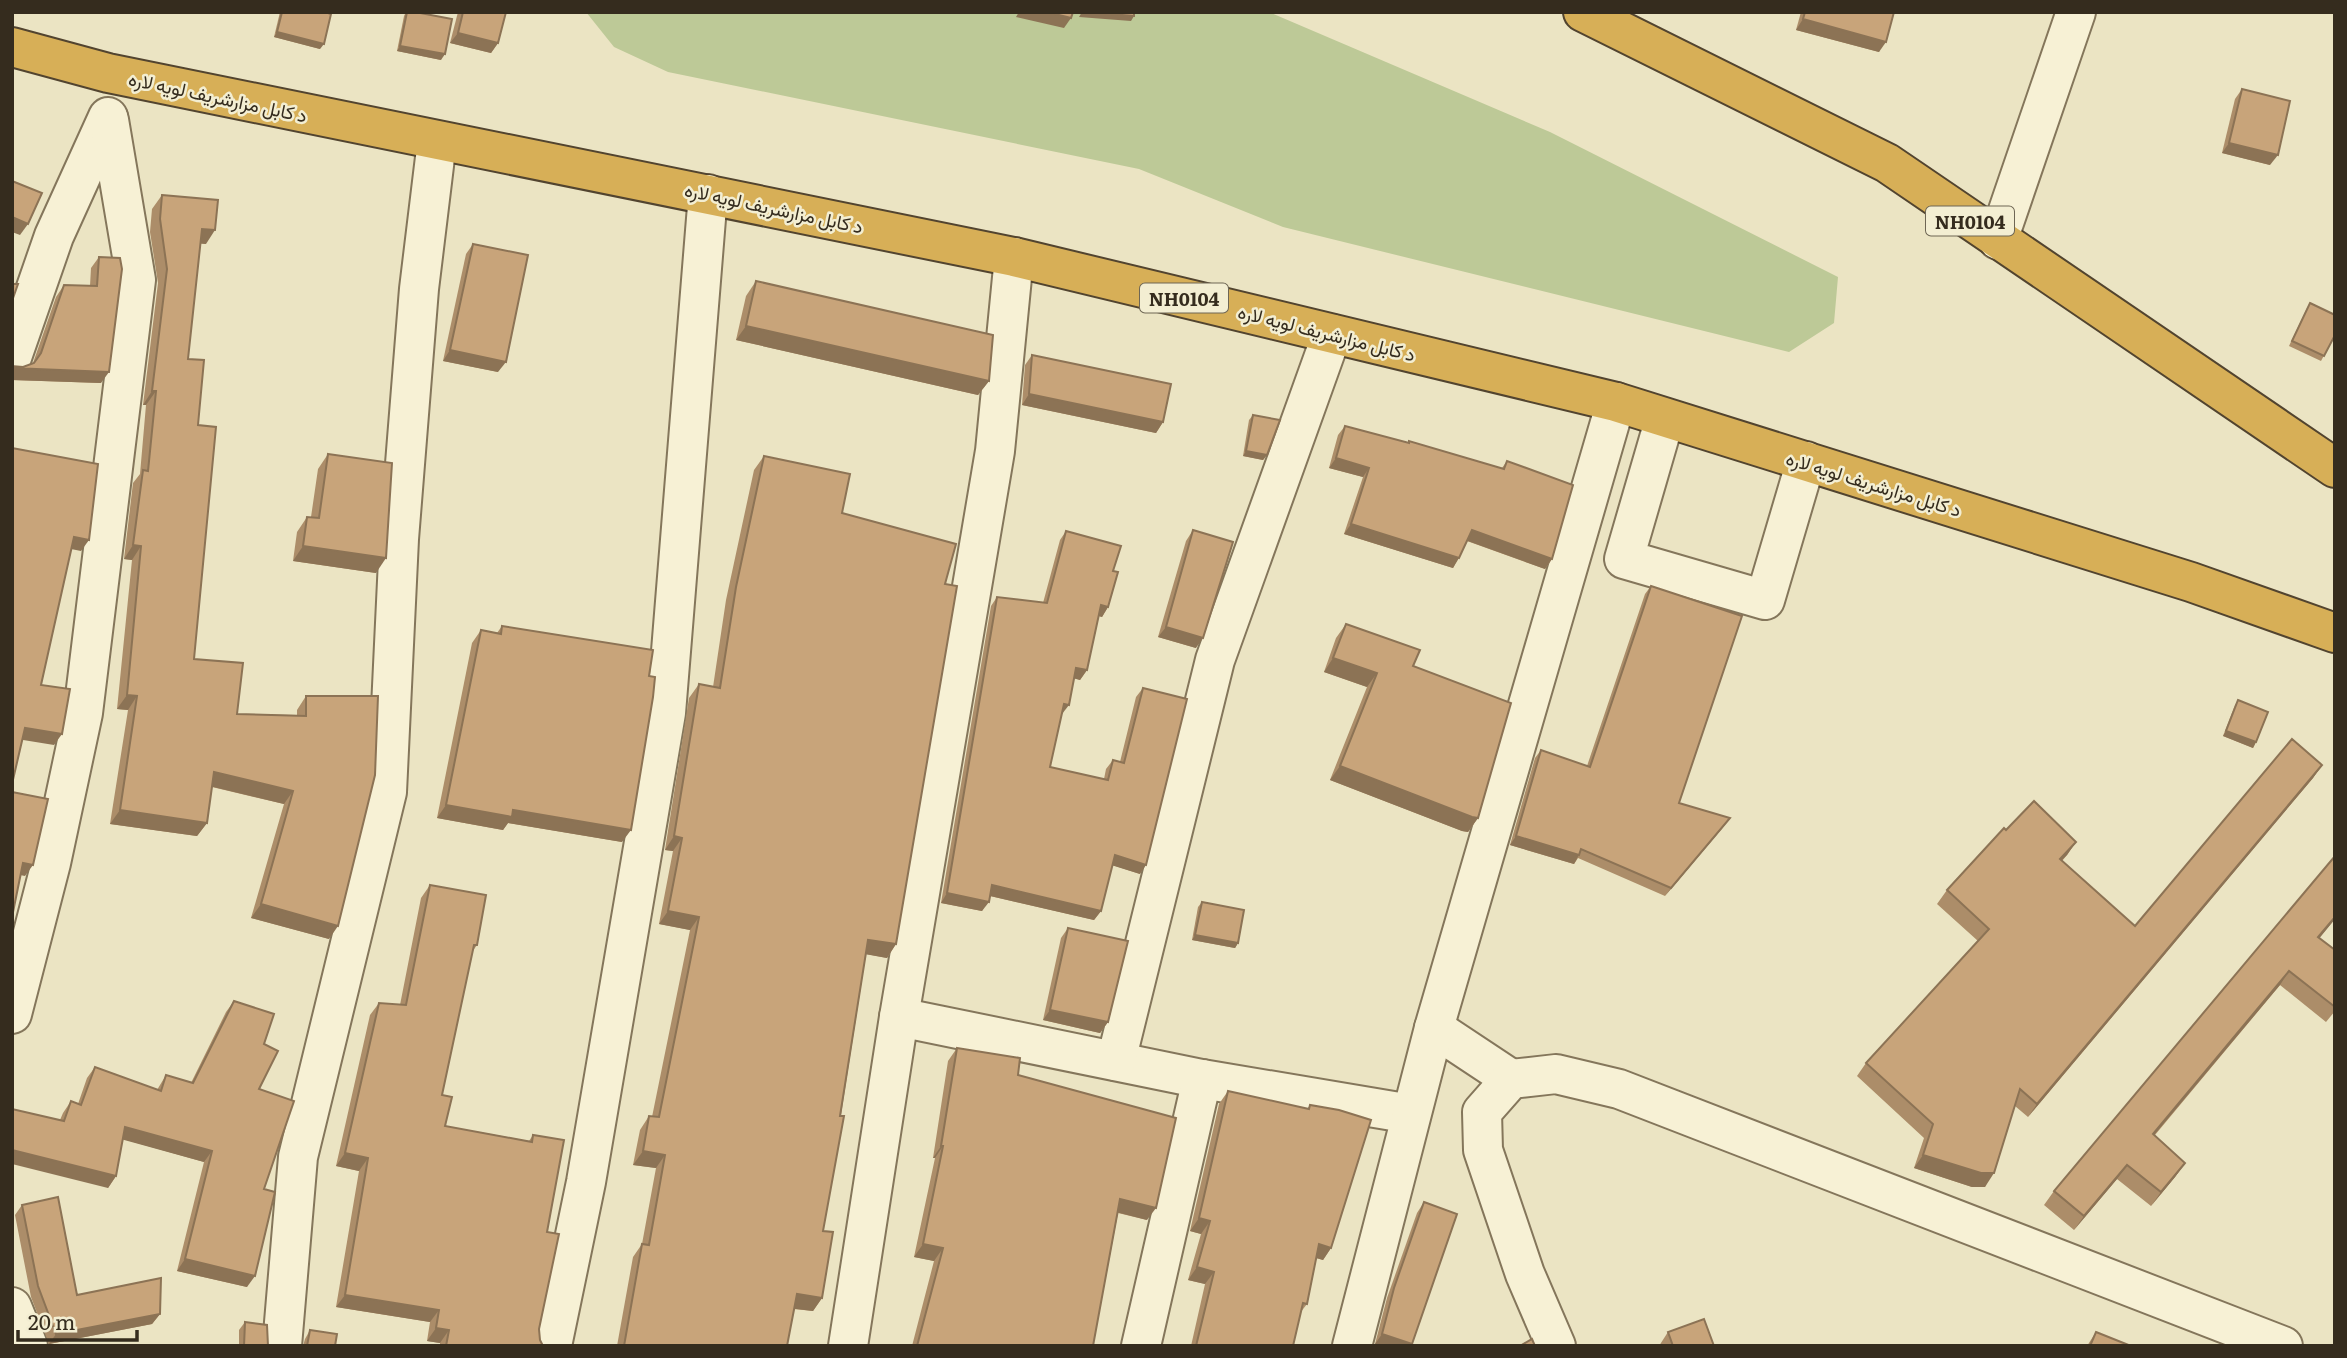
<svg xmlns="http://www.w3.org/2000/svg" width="2347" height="1358" font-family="Literata,Vazirmatn,serif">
<rect width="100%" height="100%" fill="#ebe4c3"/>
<path fill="#bdc997" d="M586 12H1269L1550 132 1838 277 1834 323 1789 352 1283 227 1139 169 668 72 614 47Z"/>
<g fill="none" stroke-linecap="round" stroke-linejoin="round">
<g stroke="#84765b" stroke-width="42">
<g id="minor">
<path d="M1998 240 2076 12"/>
<path d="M12 357 54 236 108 117"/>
<path d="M1665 418 1624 559 1765 600 1806 461"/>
<path d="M12 1014 51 863 83 713 136 280 109 120"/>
<path d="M899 1017 1202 1079 1411 1114"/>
<path d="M1434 1028 1511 1079"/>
<path d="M1116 1061 1215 660 1332 334"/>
<path d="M12 1307 28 1346"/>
<path d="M282 1346 298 1157 387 792 399 539 419 289 437 141"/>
<path d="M552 1346 586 1182 666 713 708 194"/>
<path d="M848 1346 899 1017 995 451 1014 257"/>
<path d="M1141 1346 1202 1079"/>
<path d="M1352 1346 1434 1028 1616 402"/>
<path d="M1556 1346 1525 1274 1483 1150 1482 1112 1511 1079 1556 1074 1619 1089 2283 1346"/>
</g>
</g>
<g stroke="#52442f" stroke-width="42">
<g id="highway">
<path d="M1583 12 1887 163 2335 468"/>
<path d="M12 47 108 73 1014 257 1616 402 2191 582 2335 633"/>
</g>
</g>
<use href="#minor" stroke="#f7f1d5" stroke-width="38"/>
<use href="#highway" stroke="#d7af57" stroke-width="38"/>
</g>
<g fill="#ac8d69">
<path d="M280 12H325L320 49 274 37Z"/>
<path d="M406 12H415L441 60 397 51 404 16Z"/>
<path d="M458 12H506L498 43 491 53 450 43Z"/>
<path d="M1801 12H1894L1879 52 1796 30Z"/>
<path d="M2242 89 2270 165 2222 153 2235 99Z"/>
<path d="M162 195 206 244 200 243 188 359 198 425 194 659 237 714 297 715V710L306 696 329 939 251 918 284 804 212 787 207 823 197 836 110 824 128 710 117 709 132 560 124 559 133 483 140 474 146 405H143L158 283 150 232 152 209Z"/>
<path d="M473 244 498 372 443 361 466 254Z"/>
<path d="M99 257 101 383 12 380V366L23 367 33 363 56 297 64 285 90 286 91 268Z"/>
<path d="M756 281 989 381 978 395 736 340 746 296Z"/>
<path d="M2310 303 2334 314 2335 313V335L2321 361 2289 346 2307 308Z"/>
<path d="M1032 355 1163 422 1156 433 1022 405 1025 365Z"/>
<path d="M1253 415 1267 455 1263 460 1243 456 1249 420Z"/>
<path d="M1345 426 1502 468 1507 461 1552 559 1545 569 1467 541 1453 568 1344 534 1363 477 1329 468 1338 435Z"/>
<path d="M328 454 376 573 293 561 297 532 307 517H311L318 469Z"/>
<path d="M764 456 842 513 945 584 896 944 887 958 866 954 823 1231 822 1298 813 1311 794 1309 787 1346H617L633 1257 642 1244 656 1168 633 1165 640 1130 649 1116 652 1117 690 930 659 924 673 851 665 850 689 698 699 684 713 687 726 600 754 470Z"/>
<path d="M1193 530 1196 648 1158 637 1186 541Z"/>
<path d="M1066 531 1113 571 1108 607 1102 617 1099 616 1087 670 1080 680 1074 678 1062 714 1050 767 1104 779 1106 769 1113 760 1120 762 1136 697 1143 688 1140 874 1112 865 1101 911 1094 920 990 896 982 911 941 903 991 606 997 597 1043 603 1060 540Z"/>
<path d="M1651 586 1679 803 1724 826 1665 896 1578 858 1574 864 1510 845 1535 758 1541 750 1587 766 1645 594Z"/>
<path d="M1346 624 1413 666 1478 818 1468 832 1462 831 1330 780 1367 687 1324 672 1336 638Z"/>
<path d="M502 626 622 842 508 823 503 830 437 818 472 643 481 630 497 633Z"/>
<path d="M2238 700 2256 742 2253 748 2223 736 2235 705Z"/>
<path d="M2322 765 2313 778 2028 1117 2015 1106 1985 1187H1972L1914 1168 1924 1138 1857 1076 1866 1063 1978 941 1937 904 1947 890 2006 830 2076 842 2067 855 2062 861 2135 926Z"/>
<path d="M430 885 477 945 472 952 442 1095 445 1126 529 1141 533 1135 547 1232 539 1329 540 1340 543 1346H440V1343L427 1341 430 1322 336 1307 359 1171 336 1166 370 1015 379 1003 400 1005 421 898Z"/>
<path d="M1202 902 1238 943 1235 948 1192 940 1198 907Z"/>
<path d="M2335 919 2319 938 2335 950V1011L2326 1022 2280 985 2155 1135 2185 1163 2175 1177 2151 1206 2117 1179 2074 1230 2044 1205 2054 1191Z"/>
<path d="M1068 928 1108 1022 1100 1033 1043 1020 1061 938Z"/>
<path d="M234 1001 264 1044 259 1089 264 1189 247 1287 177 1271 204 1162 123 1139 116 1176 108 1188 60 1120 63 1113 71 1101 78 1104 87 1078 95 1067 157 1090 166 1075 191 1083 226 1012Z"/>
<path d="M957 1048 1018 1075 1147 1220 1118 1213 1093 1346H912L934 1261 914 1257 935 1158H933L948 1061Z"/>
<path d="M1228 1091 1308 1109 1310 1105 1331 1248 1323 1260 1316 1258 1307 1304 1300 1313 1293 1346H1191L1205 1284 1188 1280 1201 1234 1190 1231 1219 1104Z"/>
<path d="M1424 1202 1412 1344 1411 1346H1380L1375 1344 1387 1298 1417 1213Z"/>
<path d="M22 1205 77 1295 160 1314 152 1324 49 1344 31 1297 15 1215Z"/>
<path d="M245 1322 268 1346H239V1330Z"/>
<path d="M310 1330 335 1346H303L305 1339Z"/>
<path d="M1668 1332 1714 1346H1659Z"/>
<path d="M2096 1332 2131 1346H2087Z"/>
</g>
<g fill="#8c7355">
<path d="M1019 12H1047L1071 18 1064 28 1016 17Z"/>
<path d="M1082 12 1134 16 1131 21 1079 17Z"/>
<path d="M1803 19 1886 42 1879 52 1796 30Z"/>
<path d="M277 32 324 44 320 49 274 37Z"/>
<path d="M458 33 498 43 491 53 450 43Z"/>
<path d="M400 46 445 54 441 60 397 51Z"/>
<path d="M2229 143 2278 155 2270 165 2222 153Z"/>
<path d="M12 217 28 224 20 235 12 232Z"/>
<path d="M202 229 215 230 206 244 192 243Z"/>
<path d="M746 326 989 381 978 395 736 340Z"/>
<path d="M450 350 506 362 498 372 443 361Z"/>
<path d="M12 368 109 372 101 383 12 380Z"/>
<path d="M152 391H156L146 405H143Z"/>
<path d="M1029 394 1163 422 1156 433 1022 405Z"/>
<path d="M1246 451 1267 455 1263 460 1243 456Z"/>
<path d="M1336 458 1369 468 1363 477 1329 468Z"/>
<path d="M1351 524 1459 558 1453 568 1344 534Z"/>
<path d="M1472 530 1552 559 1545 569 1465 540Z"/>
<path d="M74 537 89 540 81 551 66 548Z"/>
<path d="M133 545 141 546 132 560 124 559Z"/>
<path d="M303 546 386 558 376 573 293 561Z"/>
<path d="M1101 605 1108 607 1102 617 1095 615Z"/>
<path d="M1166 627 1203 638 1196 648 1158 637Z"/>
<path d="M1333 658 1377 673 1367 687 1324 672Z"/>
<path d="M1076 668 1087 670 1080 680 1069 677Z"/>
<path d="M127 695 137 696 128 710 117 709Z"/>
<path d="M1064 704 1069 705 1062 714H1057Z"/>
<path d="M25 728 62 734 54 745 17 739Z"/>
<path d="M2226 731 2256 742 2253 748 2223 736Z"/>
<path d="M2322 765 2313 778 2028 1117 2037 1104Z"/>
<path d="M1340 766 1478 818 1468 832 1462 831 1330 780Z"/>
<path d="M214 772 293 791 284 804 205 785Z"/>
<path d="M446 805 513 810 631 830 622 842 508 823 503 830 437 818Z"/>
<path d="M120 810 207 823 197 836 110 824Z"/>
<path d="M1730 818 1724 826 1665 896 1671 888Z"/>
<path d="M674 836 682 838 673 851 665 850Z"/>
<path d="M1516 836 1579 855 1574 864 1510 845Z"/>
<path d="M2076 842 2067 855 2050 872 2060 859Z"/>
<path d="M1115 855 1146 865 1140 874 1108 864Z"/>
<path d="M23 863 33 865 25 876 15 874Z"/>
<path d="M992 885 1101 911 1094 920 986 895Z"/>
<path d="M947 893 989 902 982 911 941 903Z"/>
<path d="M261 904 338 926 329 939 251 918Z"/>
<path d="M668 911 699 917 690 930 659 924Z"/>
<path d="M2335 917V919L2309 951 2318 937Z"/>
<path d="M1195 935 1238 943 1235 948 1192 940Z"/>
<path d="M868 940 896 944 887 958 859 953Z"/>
<path d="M2289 971 2280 985 2144 1147 2153 1134Z"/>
<path d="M1050 1010 1108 1022 1100 1033 1043 1020Z"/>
<path d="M125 1127 212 1151 204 1162 117 1138Z"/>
<path d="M941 1146H943L935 1158H933Z"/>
<path d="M12 1150 116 1176 108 1188 12 1164Z"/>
<path d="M643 1151 665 1155 656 1168 633 1165Z"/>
<path d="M345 1153 368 1158 359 1171 336 1166Z"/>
<path d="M1923 1155 1994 1173 1985 1187H1972L1914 1168Z"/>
<path d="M2185 1163 2175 1177 2151 1206 2161 1192Z"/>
<path d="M2127 1165 2117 1179 2074 1230 2084 1216Z"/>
<path d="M1120 1199 1156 1208 1147 1220 1112 1211Z"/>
<path d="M1199 1218 1210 1221 1201 1234 1190 1231Z"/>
<path d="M923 1244 943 1248 934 1261 914 1257Z"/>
<path d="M1319 1244 1331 1248 1323 1260 1310 1256Z"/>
<path d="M185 1259 255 1276 247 1287 177 1271Z"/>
<path d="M1197 1267 1214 1272 1205 1284 1188 1280Z"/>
<path d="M797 1294 822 1298 813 1311 788 1308Z"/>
<path d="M345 1295 439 1310 430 1322 336 1307Z"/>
<path d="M160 1314 152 1324 49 1344 56 1334Z"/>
<path d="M436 1328 449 1330 440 1343 427 1341Z"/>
<path d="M1382 1334 1412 1344 1411 1346H1380L1375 1344Z"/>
</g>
<g fill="#c8a47a" stroke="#8c7355" stroke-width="2">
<path d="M282 12H325L331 14 324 44 277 32Z"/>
<path d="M407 12H415L452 19 445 54 400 46Z"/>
<path d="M463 12H506L498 43 458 33Z"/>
<path d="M1047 12H1073L1071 18Z"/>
<path d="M1087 12H1134V16Z"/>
<path d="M1805 12H1894L1886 42 1803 19Z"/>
<path d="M2242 89 2290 101 2278 155 2229 143Z"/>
<path d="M12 181 42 193 28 224 12 217Z"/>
<path d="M162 195 218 200 215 230 202 229 188 359 204 360 198 425 216 427 194 659 243 663 237 714 306 716V696H378L375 775 338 926 261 904 293 791 214 772 207 823 120 810 137 696 127 695 141 546 133 545 143 470 148 471 156 391H152L167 269 160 219Z"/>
<path d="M473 244 528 255 506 362 450 350Z"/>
<path d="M99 257 120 258 122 269 109 372 12 368V366L23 367 34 363 41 353 64 285 97 286Z"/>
<path d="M756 281 993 335 989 381 746 326Z"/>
<path d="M12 284H18L12 301Z"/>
<path d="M2310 303 2335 315V335L2324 356 2292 341Z"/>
<path d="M1032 355 1171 384 1163 422 1029 394Z"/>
<path d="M1253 415 1280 420 1267 455 1246 451Z"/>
<path d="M1345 426 1409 443V441L1504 469 1507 461 1573 485 1552 559 1472 530 1459 558 1351 524 1369 468 1336 458Z"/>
<path d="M12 448 98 464 89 540 74 537 41 685 70 689 62 734 25 728 12 784Z"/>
<path d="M328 454 392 463 386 558 303 546 307 517 319 518Z"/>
<path d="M764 456 850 474 842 513 956 544 945 584 957 586 896 944 868 940 840 1116H844L823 1231 833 1232 822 1298 797 1294 787 1346H624L642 1244 649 1245 665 1155 643 1151 649 1116 659 1117 699 917 668 911 682 838 674 836 699 684 720 688 736 587Z"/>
<path d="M1193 530 1233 542 1203 638 1166 627Z"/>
<path d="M1066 531 1121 546 1113 571 1118 572 1108 607 1101 605 1087 670 1076 668 1069 705 1064 704 1050 767 1108 780 1113 760 1124 763 1143 688 1187 699 1146 865 1115 855 1101 911 992 885 989 902 947 893 997 597 1047 603Z"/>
<path d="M1651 586 1742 616 1679 803 1730 818 1671 888 1581 849 1579 855 1516 836 1541 750 1590 767Z"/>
<path d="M1346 624 1420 650 1413 666 1511 703 1478 818 1472 817 1340 766 1377 673 1333 658Z"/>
<path d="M502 626 653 650 649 676 655 677 653 697 631 830 513 810 512 817 446 805 481 630 501 634Z"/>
<path d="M2238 700 2268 712 2256 742 2226 731Z"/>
<path d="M2292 739 2322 765 2037 1104 2020 1089 1994 1173H1981L1923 1155 1933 1124 1866 1063 1989 929 1947 890 2004 828 2006 830 2034 801 2076 842 2060 859 2135 926Z"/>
<path d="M12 792 48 799 33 865 23 863 12 917Z"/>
<path d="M2335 856V917L2318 937 2335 950V1007L2289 971 2153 1134 2185 1163 2161 1192 2127 1165 2084 1216 2054 1191Z"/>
<path d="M430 885 486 895 477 945H474L442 1095 452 1097 445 1126 532 1142 533 1135 564 1140 547 1232 559 1234 539 1329 540 1340 543 1346H446L449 1330 436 1328 439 1310 345 1295 368 1158 345 1153 379 1003 406 1005Z"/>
<path d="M1202 902 1244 910 1238 943 1195 935Z"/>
<path d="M1068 928 1128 941 1108 1022 1050 1010Z"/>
<path d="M234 1001 274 1014 264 1044 278 1051 259 1089 294 1101 264 1189 275 1192 255 1276 185 1259 212 1151 125 1127 116 1176 12 1150V1109L64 1121 71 1101 81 1105 95 1067 161 1091 166 1075 193 1083Z"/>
<path d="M957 1048 1020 1058 1018 1075 1176 1118 1156 1208 1120 1199 1093 1346H917L943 1248 923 1244 943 1146H941Z"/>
<path d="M1228 1091 1309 1109 1310 1105 1339 1110 1371 1120 1331 1248 1319 1244 1307 1304 1303 1303 1293 1346H1196L1214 1272 1197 1267 1210 1221 1199 1218Z"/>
<path d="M58 1197 77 1295 161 1278 160 1314 56 1334 38 1286 22 1205Z"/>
<path d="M1424 1202 1457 1214 1412 1344 1382 1334 1394 1288Z"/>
<path d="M1704 1319 1714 1346H1673L1668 1332Z"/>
<path d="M245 1322 267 1325 268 1346H244Z"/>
<path d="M310 1330 337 1334 335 1346H307Z"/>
<path d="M2096 1332 2131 1346H2090Z"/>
<path d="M1532 1339 1535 1346H1520Z"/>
</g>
<g text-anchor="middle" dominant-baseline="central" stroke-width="5" stroke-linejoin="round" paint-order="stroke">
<g fill="#f3eed2" stroke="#6e6654" stroke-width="2">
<rect x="1926" y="206.5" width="88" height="29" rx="5"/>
<rect x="1140" y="283.5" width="88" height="29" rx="5"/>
</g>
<g font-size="18" font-weight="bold" fill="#352c1e">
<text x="1970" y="221">NH0104</text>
<text x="1184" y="298">NH0104</text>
</g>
<g font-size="19" fill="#352c1e" stroke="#f3eed2">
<text transform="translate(218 96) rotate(12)">د کابل مزارشریف لویه لاره</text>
<text transform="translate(774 207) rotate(12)">د کابل مزارشریف لویه لاره</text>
<text transform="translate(1327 332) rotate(14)">د کابل مزارشریف لویه لاره</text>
<text transform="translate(1874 483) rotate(17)">د کابل مزارشریف لویه لاره</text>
</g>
</g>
<rect width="2347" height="1358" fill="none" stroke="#352c1e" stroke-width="28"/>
<path d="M18 1330v10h119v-10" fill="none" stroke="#352c1e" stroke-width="3.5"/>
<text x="28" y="1330" font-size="21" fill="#352c1e" stroke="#f3eed2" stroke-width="5" paint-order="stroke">20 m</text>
</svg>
